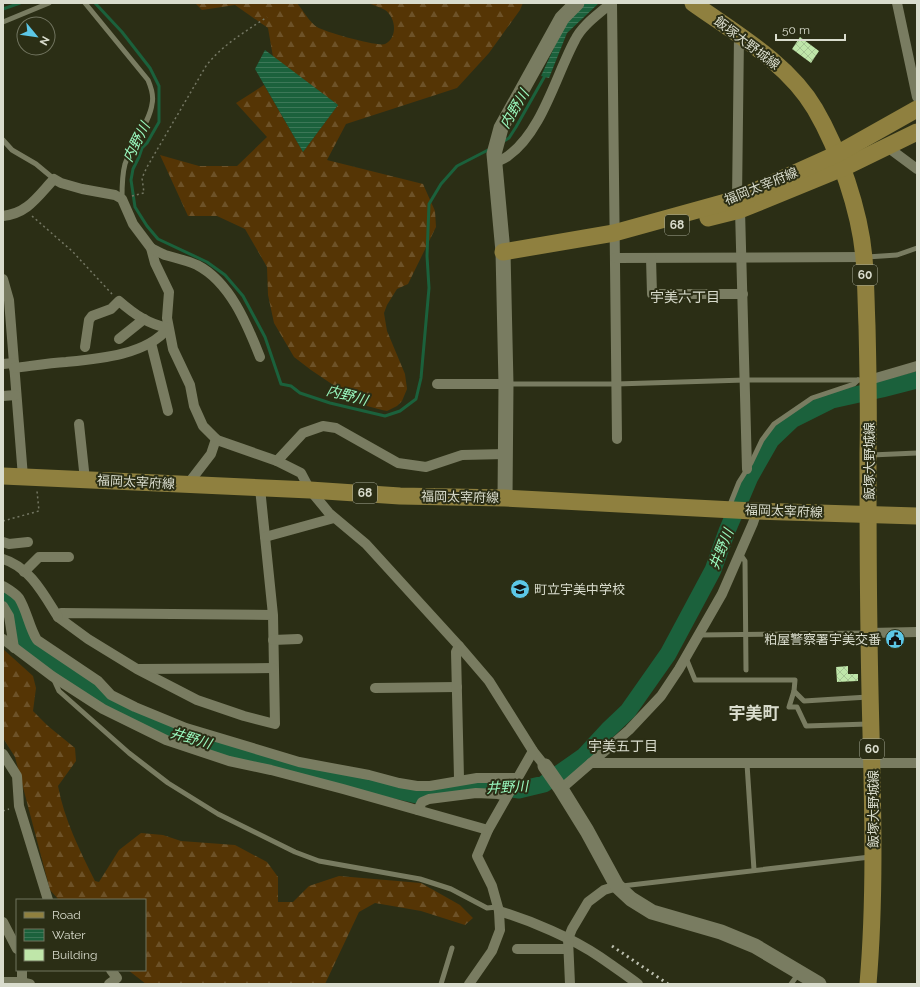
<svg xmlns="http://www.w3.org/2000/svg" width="920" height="987" font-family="Raleway,'Noto Sans JP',sans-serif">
<defs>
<pattern id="forest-firs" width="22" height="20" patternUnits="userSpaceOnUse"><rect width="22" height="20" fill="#553505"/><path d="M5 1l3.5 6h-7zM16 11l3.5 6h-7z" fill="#6d5228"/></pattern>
<pattern id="water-rules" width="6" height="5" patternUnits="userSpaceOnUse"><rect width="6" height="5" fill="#1b613c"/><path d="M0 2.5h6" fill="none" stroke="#3c7757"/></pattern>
<pattern id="building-cross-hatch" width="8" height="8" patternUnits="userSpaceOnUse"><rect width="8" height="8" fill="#bfe6a9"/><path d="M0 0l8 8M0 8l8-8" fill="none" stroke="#a6c594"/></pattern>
</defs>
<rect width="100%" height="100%" fill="#2b2e15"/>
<g fill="url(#forest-firs)">
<path d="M195 3H297C302 9 311 24 317 27 325 32 378 47 385 44 398 38 396 17 385 10 380 7 373 5 368 3H523L520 10 489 53 457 88 346 124 327 160 423 184 435 211 436 227 408 284 397 289 387 305 384 313 387 331 405 374 407 389 402 401 397 406 387 411 382 410 367 406 351 397 311 370 294 357 274 323 268 295 267 267 245 229 217 216H188L160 155 199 166H237L267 137 236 103 264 85 303 152 338 105 273 57 268 28 235 5 202 10Z"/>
<path d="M3 649 33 676 36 688 33 711 48 726 75 748 76 761 58 786C64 819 80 851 95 881L99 882 119 850 141 833 163 835 181 841 235 845 267 862 278 877V902H293L309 886 339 876 421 883 460 905 473 918 465 925 421 911 375 903 359 912 325 984H146L128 970H145V900H59L50 890 15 757 3 738Z"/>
</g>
<g fill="url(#water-rules)">
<path d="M584 3H599L567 33 549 78 541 76 564 26Z"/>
<path d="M265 50 338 105 303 152 255 69Z"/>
</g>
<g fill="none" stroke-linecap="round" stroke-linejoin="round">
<g stroke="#1b613c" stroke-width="3">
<path d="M95 3 122 32 150 68 159 86V122L147 143 142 148 139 157 133 169 131 180 135 207 147 226 158 239 207 262 225 275 243 296 265 337 281 384 291 386 300 393 330 403 385 416 400 411 416 399 421 378 429 288 427 256 429 204 441 184 457 166 490 149"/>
<path d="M3 9 20 3"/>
<path d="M504 141 509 138 516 127 546 74"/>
</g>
<path stroke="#1b613c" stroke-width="17" d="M3 596C16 605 16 621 21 635 23 639 27 644 30 648L109 701 174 734 295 768 315 770 377 786 421 796 461 788 497 787 519 790 544 784 584 756 608 730 628 711 668 654 713 570 727 531 750 477 771 440 792 420 832 400 882 389 917 380"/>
</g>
<g fill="url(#building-cross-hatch)">
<path d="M800 37 819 51 811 63 792 49Z"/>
<path d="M848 666V674H858V681L837 682 836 667Z"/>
</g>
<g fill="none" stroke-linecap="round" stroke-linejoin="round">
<g stroke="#747763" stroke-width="1.5" stroke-dasharray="2 3" stroke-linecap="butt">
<path d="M132 196 144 193 142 178 147 167 206 66C222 45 245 32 267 17"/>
<path d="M32 216 72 251 112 294"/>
<path d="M3 521 39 511 37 491"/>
<path d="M3 811 9 809"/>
</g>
<g stroke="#797c61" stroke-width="5">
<path d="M85 3 148 80C151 87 154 96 152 104 150 122 131 145 125 164 122 175 122 187 122 198"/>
<path d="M3 22 49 3"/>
<path d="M3 140 12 150 36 164 54 179"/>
<path d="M867 257 897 255 917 248"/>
<path d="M508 384H616L745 380H866"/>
<path d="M871 455 917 453"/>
<path d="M729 507 739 482 751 463 762 440 774 424 812 398 854 384 858 380"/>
<path d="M740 554 745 561 746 670"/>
<path d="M698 635 866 633"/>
<path d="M686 658 695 680H795L794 691"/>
<path d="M54 680 59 691 129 753 168 783 218 814 295 852 319 861 420 879 451 889 487 908 497 907"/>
<path d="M868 697 804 701 794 691 789 707H797L806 726 868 724"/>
<path d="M747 764 754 870"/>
<path d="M622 886 870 857"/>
<path d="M441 984 452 948"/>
<path d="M791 984 799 973"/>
</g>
<g stroke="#797c61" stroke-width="10">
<path d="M612 3 617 439"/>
<path d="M897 3 917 97"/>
<path d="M739 36 737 199 740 210 747 469"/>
<path d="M886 146 917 169"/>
<path d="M494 163C498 161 504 159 508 156 542 132 556 75 575 40 582 25 599 14 611 3"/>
<path d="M3 216C28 213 37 197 54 179L61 183 82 189 115 195 122 199 133 224 151 248 155 263 169 292 167 318 173 349 190 385 194 406 203 426 217 440 277 461 301 473 310 490 329 513 366 544 459 646 489 681 533 751 545 766"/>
<path d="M151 248C155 250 160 253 165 255 175 258 186 260 197 265 230 282 247 324 260 357"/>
<path d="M615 258 864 257"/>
<path d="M651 258 652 294H743"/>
<path d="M3 279 9 300 23 477"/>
<path d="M119 339 144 319"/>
<path d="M151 343 168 411"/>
<path d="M3 364 14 363"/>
<path d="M14 368C31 366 49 363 66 362 98 359 147 355 168 328 148 324 134 314 119 301L111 309 92 316 89 320 85 347"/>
<path d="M869 380 917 366"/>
<path d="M437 384H506"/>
<path d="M3 396 16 395"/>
<path d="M79 424 85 480"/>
<path d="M277 461 303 433 323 426 336 428 398 463 426 467 462 455 505 454"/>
<path d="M191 485V480L211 454 216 439"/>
<path d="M260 488 273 615 275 724 244 716 197 700 137 669 88 639 58 617 61 613 273 615"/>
<path d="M265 537 334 518"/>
<path d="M3 542 9 544 28 542"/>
<path d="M3 559C30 567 44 595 58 617"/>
<path d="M24 572 39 557H69"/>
<path d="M3 586C8 589 15 593 19 598 27 611 29 627 37 640L98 681 111 695 135 707 186 728 299 762 369 775 399 783 417 786H430L477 778H518"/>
<path d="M3 606 9 616 14 648"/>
<path d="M869 633 917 632"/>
<path d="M3 639 52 676 103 709 166 740 229 761 271 770 343 789 488 830"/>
<path d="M273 640 298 639"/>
<path d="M139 669 273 668"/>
<path d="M375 688 457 687"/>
<path d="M3 754 17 776 19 806 48 900"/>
<path d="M591 763H917"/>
<path d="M459 778 456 652 459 646"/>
<path d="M561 789 629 730 661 696 679 669 722 594 753 523 757 511"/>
<path d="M418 810 422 802 429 799 476 793 498 794 507 796"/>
<path d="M499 911C532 921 572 938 600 957 613 966 626 975 638 984"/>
<path d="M3 922 17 949"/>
<path d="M517 949H568"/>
<path d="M3 982H22L30 984"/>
<path d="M22 982V970"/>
<path d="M109 984 117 978 111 970"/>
<path d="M469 984 492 951 500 930 499 911 492 886 477 856 488 830 533 751"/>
<path d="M570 984 568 939 572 929 588 902 604 890 617 886"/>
</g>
<g stroke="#797c61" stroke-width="15">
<path d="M505 498 506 384 503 252 494 154 501 128 562 18 577 3"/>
<path d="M545 766 561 789 587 831 617 886 631 899 652 912 721 932 755 946 819 984"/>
</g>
<g stroke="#8f803f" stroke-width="17">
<path d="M693 3C735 33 788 63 815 109 839 150 860 211 864 258 866 281 866 304 867 326 868 369 869 410 868 453 868 512 868 572 869 632 870 749 878 867 868 984"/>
<path d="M708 218 740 210 843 168 917 132"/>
<path d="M503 252 614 233 737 199 837 154 917 109"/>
<path d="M3 476 310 490 400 496 505 498 753 511 917 516"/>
</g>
<path stroke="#bcbfaf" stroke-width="3" stroke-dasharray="2 4" stroke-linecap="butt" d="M612 946 668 984"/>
</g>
<defs>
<g id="school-disc" transform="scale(1)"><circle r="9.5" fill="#5cc7e7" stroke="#2b2e15"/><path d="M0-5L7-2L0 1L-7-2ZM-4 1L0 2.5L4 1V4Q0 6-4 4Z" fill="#111"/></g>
<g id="civic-disc" transform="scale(1)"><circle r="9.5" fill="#5cc7e7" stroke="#2b2e15"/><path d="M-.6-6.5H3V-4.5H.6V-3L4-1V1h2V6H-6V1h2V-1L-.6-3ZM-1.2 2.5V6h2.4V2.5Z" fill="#111"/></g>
</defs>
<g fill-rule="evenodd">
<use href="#school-disc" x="520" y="589"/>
<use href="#civic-disc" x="895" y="639"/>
</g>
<g text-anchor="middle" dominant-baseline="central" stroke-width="4" stroke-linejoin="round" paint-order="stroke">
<g fill="#2b2e15" stroke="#a5a896" stroke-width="1">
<rect x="665" y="215" width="24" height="20" rx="3"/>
<rect x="853" y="265" width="24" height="20" rx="3"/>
<rect x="353" y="483" width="24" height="20" rx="3"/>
<rect x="860" y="739" width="24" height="20" rx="3"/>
</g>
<g font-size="12" font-weight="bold" fill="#d9dccd">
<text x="677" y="225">68</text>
<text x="865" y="275">60</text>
<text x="365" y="493">68</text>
<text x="872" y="749">60</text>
</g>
<g font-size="13" fill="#d9dccd" stroke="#2b2e15">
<text transform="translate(747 43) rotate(37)">飯塚大野城線</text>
<text transform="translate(761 186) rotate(-22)">福岡太宰府線</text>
<text transform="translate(869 461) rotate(-90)">飯塚大野城線</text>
<text transform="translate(136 482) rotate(3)">福岡太宰府線</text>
<text transform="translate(460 497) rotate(1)">福岡太宰府線</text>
<text transform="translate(784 511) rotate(2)">福岡太宰府線</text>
<text transform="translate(873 809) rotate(-90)">飯塚大野城線</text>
</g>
<g font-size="13" fill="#d9dccd" stroke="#2b2e15" text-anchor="start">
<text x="534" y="589">町立宇美中学校</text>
<text x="881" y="639" text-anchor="end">粕屋警察署宇美交番</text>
</g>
<g font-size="14" font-style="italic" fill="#9af9bf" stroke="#2b2e15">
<text transform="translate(514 109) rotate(-59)">内野川</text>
<text transform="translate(136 142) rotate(-63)">内野川</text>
<text transform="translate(347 395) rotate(15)">内野川</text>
<text transform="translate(721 549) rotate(-68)">井野川</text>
<text transform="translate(191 738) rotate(17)">井野川</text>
<text transform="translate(507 787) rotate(-3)">井野川</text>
</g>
<g font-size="14" fill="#d9dccd" stroke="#2b2e15">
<text x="685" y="297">宇美六丁目</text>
<text x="623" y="746">宇美五丁目</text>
</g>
<g font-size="17" font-weight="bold" fill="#d9dccd" stroke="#2b2e15">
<text x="754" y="713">宇美町</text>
</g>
</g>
<rect width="920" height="987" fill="none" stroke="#d9dccd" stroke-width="8"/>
<rect x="16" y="899" width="130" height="72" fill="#2b2e15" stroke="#71745f"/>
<rect x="24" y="912" width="20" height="6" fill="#8f803f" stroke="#71745f"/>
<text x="52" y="919" font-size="12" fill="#d9dccd">Road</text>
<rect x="24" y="929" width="20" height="12" fill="url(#water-rules)" stroke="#71745f"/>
<text x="52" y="939" font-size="12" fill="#d9dccd">Water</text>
<rect x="24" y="949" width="20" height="12" fill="#bfe6a9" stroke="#71745f"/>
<text x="52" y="959" font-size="12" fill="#d9dccd">Building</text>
<g transform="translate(36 36) rotate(119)"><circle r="19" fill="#2b2e15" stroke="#71745f"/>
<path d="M0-3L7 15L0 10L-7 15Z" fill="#5cc7e7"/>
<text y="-6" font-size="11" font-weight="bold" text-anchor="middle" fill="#d9dccd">N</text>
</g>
<path d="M776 34v6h69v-6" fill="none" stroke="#d9dccd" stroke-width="2"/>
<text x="782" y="34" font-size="12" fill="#d9dccd" stroke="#2b2e15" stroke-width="3" paint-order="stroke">50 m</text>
</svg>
